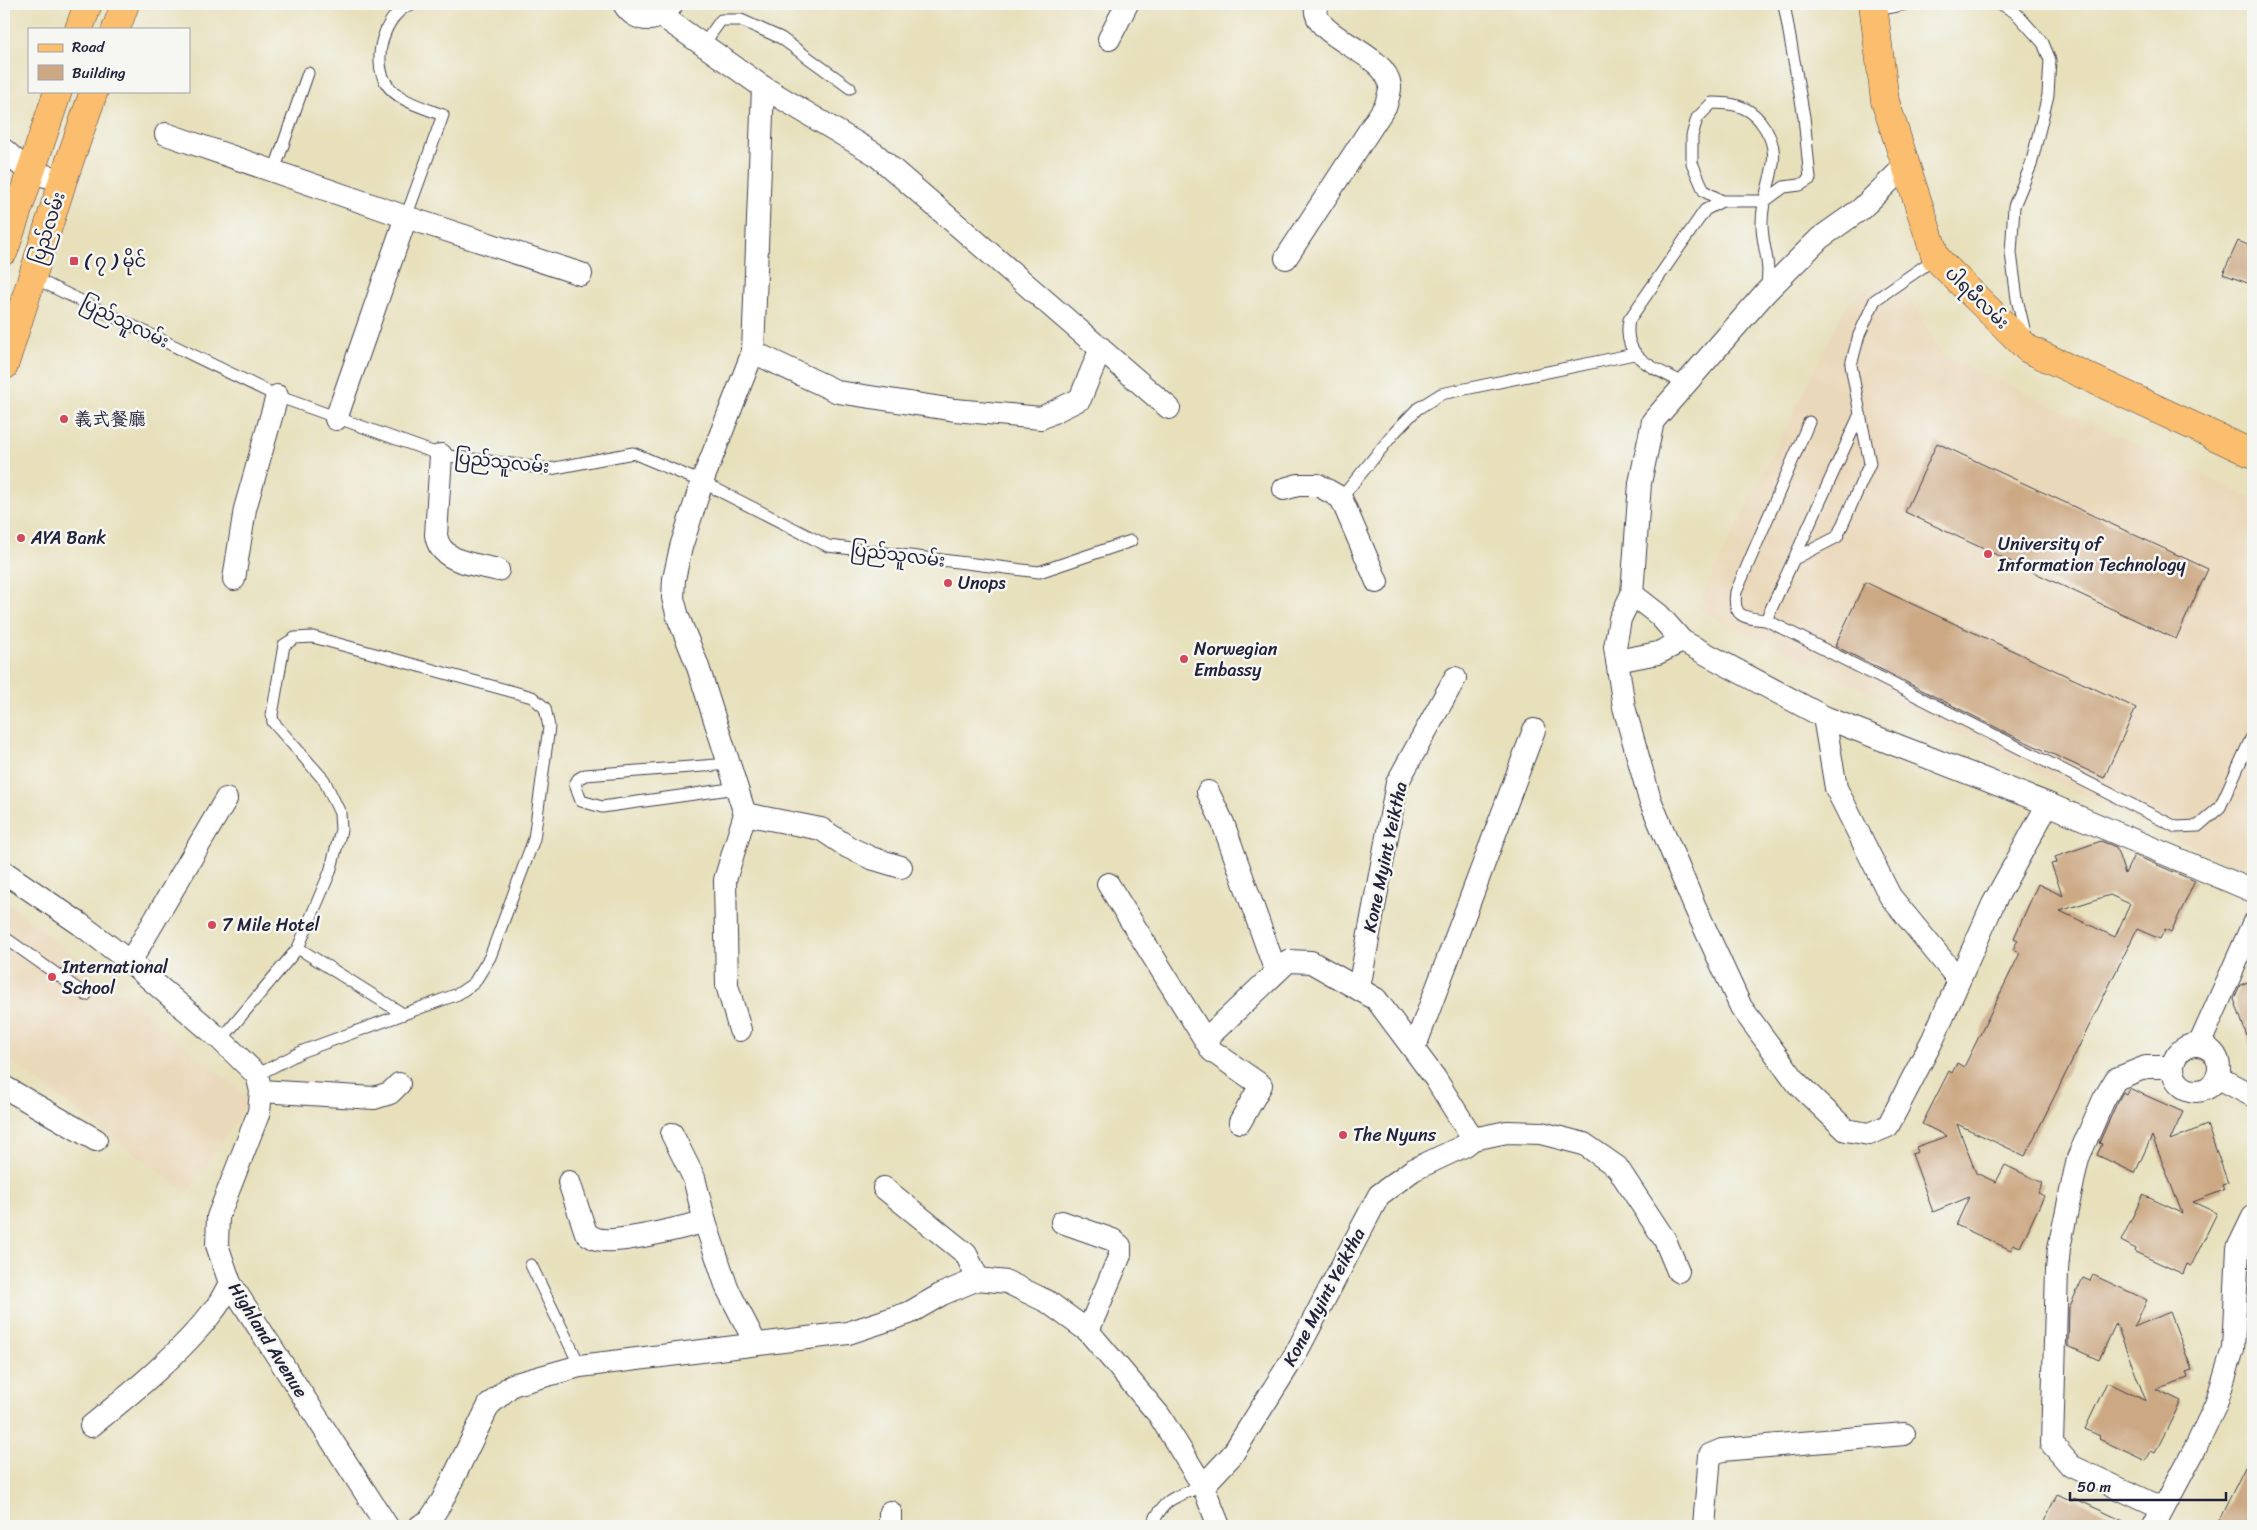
<svg xmlns="http://www.w3.org/2000/svg" width="2257" height="1530" font-family="Sriracha,'LXGW WenKai TC','Noto Sans Myanmar',sans-serif">
<rect width="100%" height="100%" fill="#f6f6f2"/>
<filter id="ink" filterUnits="userSpaceOnUse"><feTurbulence type="fractalNoise" baseFrequency=".02" numOctaves="2"/><feDisplacementMap in="SourceGraphic" scale="10" xChannelSelector="R" yChannelSelector="G"/><feConvolveMatrix kernelMatrix="1 2 1 2 8 2 1 2 1" color-interpolation-filters="sRGB"/></filter>
<filter id="wash" filterUnits="userSpaceOnUse"><feTurbulence type="fractalNoise" baseFrequency=".0096" numOctaves="4" result="noise"/><feDisplacementMap in="SourceGraphic" scale="20" xChannelSelector="R" yChannelSelector="G"/><feGaussianBlur stdDeviation="1.12" result="paint"/><feColorMatrix in="noise" values="0 0 0 0 0 0 0 0 0 0 0 0 0 0 0 0 0 1.4 0 .05"/><feComposite in="paint" operator="in"/></filter>
<g filter="url(#wash)">
<rect width="100%" height="100%" fill="#e7e0bb"/>
<g fill="#ead8ba">
<path d="M1893 270 1942 354 2253 499V830L2244 872 1696 609 1848 302Z"/>
<path d="M4 899 250 1099 188 1193 4 1056Z"/>
</g>
<g id="blocks">
<g fill="#cca984" fill-rule="evenodd">
<path d="M2238 241 2253 247V285L2223 274Z"/>
<path d="M1937 443 2208 569 2176 639 1905 512Z"/>
<path d="M1865 582 2136 708 2104 778 2011 735 1835 646Z"/>
<path d="M2101 841 2116 847 2125 874 2134 855 2195 881 2171 932 2165 929 2160 939 2137 929 2025 1156 1957 1124 1976 1173 1996 1182 2005 1165 2043 1183 2038 1193 2044 1196 2020 1247 2013 1244 2011 1250 1956 1225 1969 1197 1933 1212 1912 1154 1918 1152 1916 1147 1947 1136 1922 1124 1949 1071 1952 1073 1957 1063 1964 1067 2020 953 2013 949 2018 940 2014 938 2038 884 2063 896 2051 864 2057 863 2055 857ZM2110 895 2130 904 2115 937 2060 911Z"/>
<path d="M2253 980V1047L2251 1048 2234 999 2240 985Z"/>
<path d="M2129 1088 2183 1112 2170 1140 2207 1125 2228 1183 2222 1185 2224 1190 2193 1202 2217 1213 2191 1266 2187 1264 2183 1274 2135 1252 2136 1249 2121 1241 2143 1195 2182 1213 2152 1136 2135 1173 2097 1155 2102 1144 2099 1143 2116 1105 2123 1092 2126 1094Z"/>
<path d="M2093 1275 2147 1300 2134 1327 2170 1312 2192 1370 2186 1372 2188 1378 2156 1389 2181 1401 2155 1453 2151 1451 2146 1461 2099 1439 2100 1436 2085 1429 2107 1382 2146 1401 2116 1323 2099 1360 2068 1346 2069 1308 2083 1278 2090 1281Z"/>
<path d="M2253 1451V1526H2216Z"/>
<path d="M2057 1494 2072 1501 2074 1498 2134 1526H2042Z"/>
</g>
</g>
</g>
<g filter="url(#ink)">
<use href="#blocks" fill-opacity="0" stroke="#403e4e" stroke-width="1"/>
<g fill="none" stroke-linecap="round" stroke-linejoin="round">
<g stroke="#403e4e" stroke-width="13">
<g id="service">
<path d="M2001 4 2016 13 2043 43 2050 60 2048 95 2031 165 2014 206 2011 253 2017 299 2026 337"/>
<path d="M1874 11 1906 4"/>
<path d="M703 45 721 20H741L781 38 850 88"/>
<path d="M274 171 308 73"/>
<path d="M1722 201 1704 191 1692 163V136L1697 118 1712 103C1730 103 1748 105 1760 121 1790 159 1761 183 1762 224 1762 248 1772 263 1766 289"/>
<path d="M406 217 443 115C425 108 397 101 386 83 371 59 385 12 412 4"/>
<path d="M1936 258 1875 300 1859 335 1851 365 1860 414 1766 620 2176 827 2198 826 2220 807 2253 734"/>
<path d="M32 277 277 396 441 455 550 469 633 453 702 482 828 546 1039 572 1131 541"/>
<path d="M1685 384C1656 368 1621 360 1629 320L1705 210 1722 201H1765L1784 187 1800 185 1810 179 1804 117 1784 4"/>
<path d="M1341 498 1395 432 1417 409 1441 394 1634 354"/>
<path d="M1794 559 1837 537 1870 463 1860 414"/>
<path d="M1766 620C1744 618 1732 617 1736 592L1809 422"/>
<path d="M730 764 585 775 578 779 575 784 581 801 602 807 737 788"/>
<path d="M4 937 86 995"/>
<path d="M298 948 403 1014"/>
<path d="M221 1040 298 948 330 872 341 830 340 813 324 780 273 722 272 715 284 645 295 638 313 637 532 697 545 708 549 727 534 839 490 957 474 983 458 994 303 1051 257 1075"/>
<path d="M531 1265 580 1366"/>
<path d="M1151 1526C1166 1496 1173 1498 1203 1486"/>
</g>
</g>
<g stroke="#403e4e" stroke-width="24">
<g id="minor">
<path d="M624 4C636 24 660 24 672 4"/>
<path d="M662 16 763 87 875 154 1169 408"/>
<path d="M1109 39 1127 4"/>
<path d="M166 134 406 217 581 274"/>
<path d="M4 150 29 172 63 180"/>
<path d="M1906 165 1861 209 1820 238 1765 293 1653 421 1640 483 1632 594 1620 619 1615 647 1624 707 1650 800 1695 907 1741 1007 1797 1083 1846 1130 1869 1134 1888 1126 1933 1039 1993 904 2048 804"/>
<path d="M1286 258 1386 105C1387 99 1391 91 1390 86 1386 50 1309 39 1316 4"/>
<path d="M753 352 838 392 955 410 1041 418 1080 399 1101 348"/>
<path d="M336 419 406 217"/>
<path d="M441 455 436 535C440 563 475 564 498 570"/>
<path d="M1284 489 1298 485H1318L1341 498 1377 582"/>
<path d="M234 579 245 509 277 396"/>
<path d="M1632 594 1659 615 1682 641 1824 717 2048 804 2253 891"/>
<path d="M1617 661 1658 653 1682 641"/>
<path d="M1824 717 1836 788 1890 896 1958 979"/>
<path d="M1208 792 1223 823 1276 972"/>
<path d="M745 814 821 829 848 847 871 858 901 867"/>
<path d="M4 872 80 924 130 962 221 1040 257 1075 261 1091 259 1112 218 1217 217 1245 230 1283 387 1526"/>
<path d="M1108 884 1212 1051 1261 1085 1240 1122"/>
<path d="M130 962 226 799"/>
<path d="M1359 988 1397 783 1455 678"/>
<path d="M740 1030 727 985 725 880 745 814 697 664 678 617 673 598 674 579 681 547 702 482 753 352 763 87"/>
<path d="M1206 1039 1288 961 1311 962 1376 999 1435 1078 1473 1139"/>
<circle cx="2196" cy="1068" r="23"/>
<path d="M2199 1045 2253 924"/>
<path d="M1414 1049 1534 730"/>
<path d="M2217 1077 2253 1096"/>
<path d="M4 1087 96 1140"/>
<path d="M261 1091 374 1098 390 1093 399 1084"/>
<path d="M672 1134 694 1178 705 1222 727 1288 756 1344"/>
<path d="M569 1182 586 1233C589 1235 593 1238 597 1239 618 1245 681 1227 705 1222"/>
<path d="M884 1188 966 1254 978 1279"/>
<path d="M1062 1222 1113 1240 1120 1246V1255L1088 1331"/>
<path d="M91 1426C132 1393 182 1352 214 1310 221 1302 225 1292 230 1283"/>
<path d="M1203 1486 1232 1455 1295 1355 1379 1195 1413 1170 1464 1146 1473 1139 1507 1132 1541 1133 1584 1144 1617 1167 1665 1240 1678 1271"/>
<path d="M2163 1509 2071 1466 2052 1444 2057 1270 2059 1248 2078 1158 2104 1099 2116 1079 2146 1067H2172"/>
<path d="M890 1512V1526"/>
<path d="M420 1526 429 1521 442 1501 489 1405 512 1385 580 1366 848 1333 909 1313 942 1294 978 1279 1007 1282 1048 1302 1088 1331 1159 1415 1203 1486 1219 1526"/>
<path d="M1704 1526 1710 1455 1722 1450 1904 1434"/>
<path d="M2154 1526 2197 1445 2216 1404 2233 1349 2238 1248 2253 1217"/>
</g>
</g>
<g stroke="#403e4e" stroke-width="29">
<path id="primary" d="M1873 4 1885 101 1936 258 2028 349 2253 454"/>
</g>
<g stroke="#403e4e" stroke-width="29">
<g id="trunk">
<path d="M79 29 88 4"/>
<path d="M116 29 125 4"/>
<path d="M4 251 58 91"/>
<path d="M4 366 63 180 94 91"/>
</g>
</g>
<use href="#service" stroke="#fff" stroke-width="11"/>
<use href="#minor" stroke="#fff" stroke-width="22"/>
<use href="#primary" stroke="#fbbd6e" stroke-width="28"/>
<use href="#trunk" stroke="#fbbd6e" stroke-width="28"/>
</g>
</g>
<g fill="#d1495b" stroke="#f6f6f2" stroke-width="2">
<rect x="69" y="256" width="10" height="10" rx="2.5"/>
<circle cx="64" cy="419" r="5"/>
<circle cx="21" cy="538" r="5"/>
<circle cx="1988" cy="554" r="5"/>
<circle cx="948" cy="583" r="5"/>
<circle cx="1184" cy="659" r="5"/>
<circle cx="212" cy="925" r="5"/>
<circle cx="52" cy="977" r="5"/>
<circle cx="1343" cy="1135" r="5"/>
</g>
<g text-anchor="middle" dominant-baseline="central" stroke-width="5" stroke-linejoin="round" paint-order="stroke">
<g font-size="18" fill="#22223b" stroke="#f6f6f2">
<text transform="translate(48 228) rotate(-72)">ပြည်လမ်း</text>
<text transform="translate(1977 298) rotate(44)">ပါရမီလမ်း</text>
<text transform="translate(125 322) rotate(26)">ပြည်သူလမ်း</text>
<text transform="translate(502 462) rotate(6)">ပြည်သူလမ်း</text>
<text transform="translate(898 555) rotate(7)">ပြည်သူလမ်း</text>
<text transform="translate(1385 857) rotate(-78)">Kone Myint Yeiktha</text>
<text transform="translate(1324 1297) rotate(-62)">Kone Myint Yeiktha</text>
<text transform="translate(268 1340) rotate(58)">Highland Avenue</text>
</g>
<g font-size="18" fill="#22223b" stroke="#f6f6f2" text-anchor="start">
<text x="84" y="261">( ၇ ) မိုင်</text>
<text x="74" y="419">義式餐廳</text>
<text x="31" y="538">AYA Bank</text>
<text x="1998" y="544">University of<tspan x="1998" dy="21">Information Technology</tspan></text>
<text x="958" y="583">Unops</text>
<text x="1194" y="649">Norwegian<tspan x="1194" dy="21">Embassy</tspan></text>
<text x="222" y="925">7 Mile Hotel</text>
<text x="62" y="967">International<tspan x="62" dy="21">School</tspan></text>
<text x="1353" y="1135">The Nyuns</text>
</g>
</g>
<rect width="2257" height="1530" fill="none" stroke="#f6f6f2" stroke-width="20"/>
<rect x="28" y="28" width="162" height="65" fill="#f6f6f2" stroke="#a1a1a9"/>
<rect x="38" y="44" width="25" height="8" fill="#fbbd6e" stroke="#a1a1a9"/>
<text x="72" y="52" font-size="15" fill="#22223b">Road</text>
<rect x="38" y="65" width="25" height="15" fill="#cca984" stroke="#a1a1a9"/>
<text x="72" y="78" font-size="15" fill="#22223b">Building</text>
<path d="M2070 1492v8h156v-8" fill="none" stroke="#22223b" stroke-width="2.5"/>
<text x="2077" y="1492" font-size="15" fill="#22223b" stroke="#f6f6f2" stroke-width="4" paint-order="stroke">50 m</text>
</svg>
